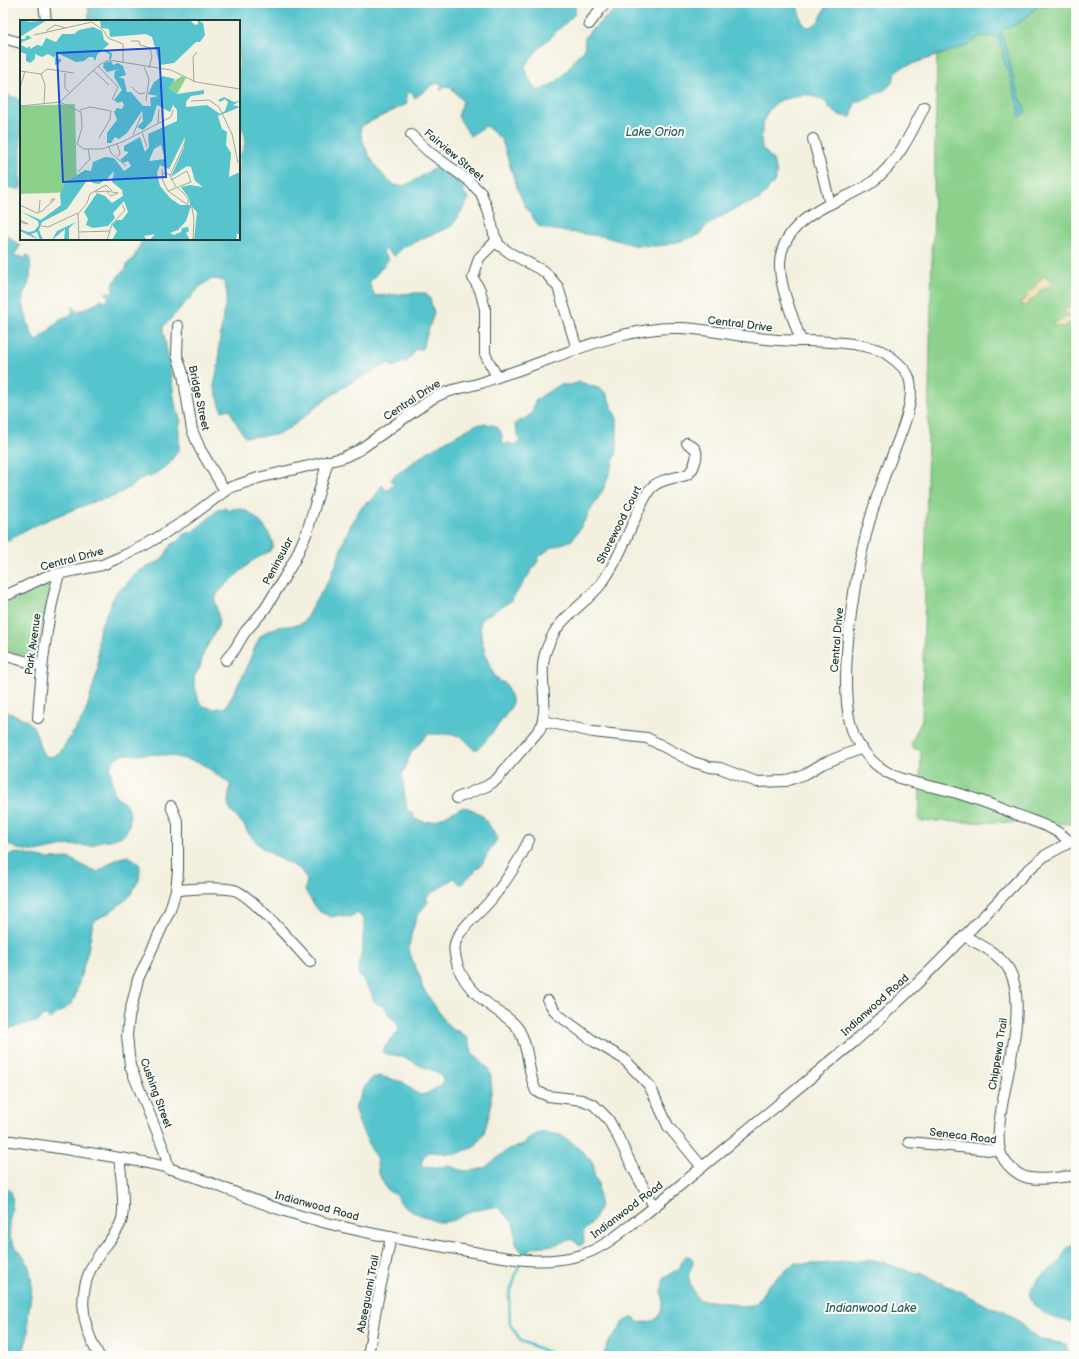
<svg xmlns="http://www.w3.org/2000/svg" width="1079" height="1359" font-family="'Balsamiq Sans',sans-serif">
<rect width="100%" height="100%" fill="#fdfcf7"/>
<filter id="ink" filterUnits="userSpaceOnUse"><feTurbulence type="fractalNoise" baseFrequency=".025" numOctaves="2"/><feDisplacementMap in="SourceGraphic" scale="8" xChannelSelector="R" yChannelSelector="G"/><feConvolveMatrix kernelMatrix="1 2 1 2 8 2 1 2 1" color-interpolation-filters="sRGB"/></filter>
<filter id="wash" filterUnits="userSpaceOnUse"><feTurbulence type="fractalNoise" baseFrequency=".012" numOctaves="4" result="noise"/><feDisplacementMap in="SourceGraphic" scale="16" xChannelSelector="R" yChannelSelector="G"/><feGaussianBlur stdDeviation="0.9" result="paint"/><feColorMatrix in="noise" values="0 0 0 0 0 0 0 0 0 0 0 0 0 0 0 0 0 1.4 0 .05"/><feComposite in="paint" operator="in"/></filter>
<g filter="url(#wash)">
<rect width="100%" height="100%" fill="#f3f0df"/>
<g fill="#8bd18c" stroke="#558760">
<path d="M938 3H1076V824L919 821 921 751 913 748 911 744 922 719 932 249 931 245 933 244Z"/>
<path d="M46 585 49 587 51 593 47 600 38 650 34 656 32 657H29L3 649V606L30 591Z"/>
</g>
<g fill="#eeda9e" stroke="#868c69">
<path d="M1042 277H1045L1051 280C1052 288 1046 287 1040 290L1038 296 1032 299 1026 306 1021 305 1020 302 1026 299 1028 292 1033 289Z"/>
<path d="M1073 303H1076L1075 323C1071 325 1067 323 1063 327L1054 326V323L1068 317V314L1064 313V309L1069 307Z"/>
</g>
<g fill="#57c4cd" stroke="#3b8080">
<path d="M88 3H576L575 14 540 47 525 66C526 78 532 82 538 91L546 88 556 82 567 71 578 55 584 51 585 38 589 32 617 8 628 5 631 11 634 3H796L802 22 807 27C819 27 823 13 827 3H1049L1045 6 1040 5C1032 11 1025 20 1015 25 1010 27 1004 27 1000 31L1007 50 1015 84 1025 109V113L1020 117 1019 115 1020 112 1008 71 1006 67 1003 56V51L1000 45V41L998 37 980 36 970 44 957 49 903 67C890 75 897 78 890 85 884 93 864 98 855 103L851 117C839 117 831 112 826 102 820 99 815 96 808 95 802 94 796 96 790 98 784 99 779 100 775 104 763 112 760 134 762 148L773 160 777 174 774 182 766 192 760 199 735 209 719 218 705 227 699 235 688 239 666 245 654 246 633 245 606 237 548 229 538 226C538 223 528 212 525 206 515 185 509 162 502 140L486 126 470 136 458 116 463 102 461 99 450 86 445 87 441 91 440 90 442 86 441 83H438L432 85 415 98 412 92H410L406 96 407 102 405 105 365 124 361 127C357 141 384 185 399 186 409 187 426 172 435 168 446 172 456 179 463 188V192L469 199 452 226 405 246 394 256 385 249 383 253 389 259 369 283 375 296 413 293H426L430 299 434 313 422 349H417L414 350 413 354 407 361 393 367 390 363 387 364 350 383 312 409V410L311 412 287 430 275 435 245 437 235 421 230 409 222 411 214 386 219 361V346L223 315 226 303 227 293 224 283 221 280 215 279 209 280 200 287 163 327V330L169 361 175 404 181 421 179 428V449L169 464 150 477 145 476 129 488 113 497 95 501 52 518 27 529 3 544V232L20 246 14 255 18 257 21 256 23 259 27 255 29 256C32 268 31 279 26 289 25 292 24 292 23 295 21 303 31 336 36 342L61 319 73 314 72 307H74L77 312 79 311 96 304 101 299 107 302 109 298 106 293 109 292 111 293 114 292 112 286 119 275 126 269 127 264 133 259 143 239H239V156C246 148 248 132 239 125V21H89Z"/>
<path d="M3 89 12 98 16 97 21 101V189L10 188 3 191Z"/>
<path d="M580 382 601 389 606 393 617 419V451L604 488 579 530 572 540 551 548 538 557V561L511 601 481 619C478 636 487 663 496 678H498L499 681 505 683C507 689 512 696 512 704 512 709 483 745 478 749H474L461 736 445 734H428L411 753 402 775 407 811 413 813 414 819 425 822 435 821 459 809 465 807 471 809 482 815 498 838 489 851 482 864 462 884H460L454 878 426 897 428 902 417 916 411 935 409 948 412 960 421 979 422 987 449 1027 453 1030 458 1031 466 1037 468 1040 473 1054 479 1058 482 1063 488 1068 491 1077V1108L484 1133 477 1144 469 1149 457 1154 429 1152 423 1157 421 1165 423 1167 427 1168 449 1166 464 1171 477 1170 486 1167 508 1149 524 1145 528 1139 537 1134 545 1132 560 1135 573 1143 589 1158 594 1166V1175L598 1183 600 1209 589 1226 583 1232 584 1242 582 1245H578L573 1239 554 1245 534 1247 531 1249 529 1254 522 1252 516 1244 514 1224 499 1208 493 1207 471 1211 454 1220 444 1222H438L418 1214 404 1207 395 1195 387 1190 378 1172 377 1161 361 1128 356 1115 355 1109 358 1100 366 1084 373 1078 379 1076 403 1082 416 1093 421 1095C429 1094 434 1088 441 1086 449 1072 429 1070 421 1066 415 1063 410 1060 404 1057 398 1055 391 1055 385 1054L383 1051 385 1047 399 1030C399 1022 391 1019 388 1013 386 1011 386 1009 385 1007L377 1004 374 1001 371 992 359 975 358 965 363 948V935L365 926 362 917 357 913 350 917 340 915 331 917 320 912 312 902 305 890 307 880 300 869 277 857 261 847 248 833 244 825 232 813 229 808 228 801 230 788V784L208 768 200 763 177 757 167 755 146 754 140 755 124 754 116 758 110 766 114 795C118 799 126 803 128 808 132 816 129 829 124 835L111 840 101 841 91 846 69 845 36 852 18 849 9 845 3 840V709C12 716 24 716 31 724 40 734 36 751 48 757L55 756 61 751 84 716 89 701 98 670V639L100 627 117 591 124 587 137 572 160 561 165 555 171 545 178 541 184 534 194 531 219 509 225 508 229 511C243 499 272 530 273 545L270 551 252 561 228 583 217 594 215 600 219 619 218 626 204 652 200 667 194 677 195 687 199 701 204 706 213 709 226 707 246 670 251 656 260 637 267 631 278 627 297 625 304 622 313 605 331 577 333 569 335 567C341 549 351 515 367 502L369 503C375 497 378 492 382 485L387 491 394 485 391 479 402 470 430 450 475 425C485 423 499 423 502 435 502 438 502 441 504 445L508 443 515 445 520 442 515 424 520 420 522 421 532 413 535 401 546 393 560 385H571Z"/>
<path d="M19 853 48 859 68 858 77 862 91 870 97 872 103 869 110 863 119 858 128 856 135 860 139 864 140 868 139 880 129 897 110 912 97 919 93 923 88 950 74 1000 70 1005 50 1019 44 1015 39 1021 11 1028 3 1033V857L12 854Z"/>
<path d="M3 1186C21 1190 8 1218 9 1230 10 1245 18 1248 25 1259 29 1264 30 1271 31 1277 33 1291 29 1305 28 1320 27 1324 29 1328 28 1332 28 1341 23 1344 24 1356H3Z"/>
<path d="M1076 1243V1322C1060 1322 1020 1309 1033 1286 1038 1277 1048 1272 1056 1265 1065 1257 1061 1249 1076 1243Z"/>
<path d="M686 1256 691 1257 693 1261C693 1266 690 1269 689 1273 687 1280 695 1296 699 1300L729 1303 746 1307 756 1304 768 1285 795 1263 817 1264 874 1260 883 1262 898 1268 927 1275 938 1282 960 1291 990 1307 1003 1310 1019 1321 1037 1339 1066 1344 1067 1347 1069 1356H603L610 1340 619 1330 622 1323 633 1317 635 1318 636 1321C640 1323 644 1322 648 1322 666 1319 663 1303 662 1290 662 1286 663 1281 664 1277L679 1269 684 1257Z"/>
</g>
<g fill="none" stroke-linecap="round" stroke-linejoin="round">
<g stroke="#57c4cd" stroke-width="2.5">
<path d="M522 1258 524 1253"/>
<path d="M520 1262 509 1296 510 1324 521 1341 558 1356"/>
</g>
</g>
</g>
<g filter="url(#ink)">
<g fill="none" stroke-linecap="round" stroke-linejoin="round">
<g stroke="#3f584e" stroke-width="12">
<g id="minor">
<path d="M44 3 46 21"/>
<path d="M589 24 605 3"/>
<path d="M3 38 21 43"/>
<path d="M411 135 429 152 468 180 481 193 489 213 494 234 499 245 510 253 545 272 558 287 577 349"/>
<path d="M813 139 822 172 830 204"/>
<path d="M178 326 177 355 183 374 192 430 200 449 225 491"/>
<path d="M801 341C782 285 757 244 822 208 838 199 856 194 871 183 896 165 911 134 924 107"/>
<path d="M497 377 485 354V309L480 290 473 278 479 258 497 240"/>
<path d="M3 597 47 576 102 565 125 555 147 544 186 520 229 488 258 478 342 458 359 450 433 398C449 389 464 388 481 383 492 379 502 375 513 372 563 355 626 326 680 328 706 329 732 335 758 338 791 343 825 339 858 345 867 347 877 348 885 353 894 359 908 370 910 381 916 407 892 453 884 477 867 522 857 566 851 613 848 636 846 657 846 680 846 698 847 718 854 735 877 783 913 780 957 793 980 800 1003 809 1025 818 1041 824 1057 829 1069 841"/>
<path d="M3 655 42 666"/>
<path d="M226 660 235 649 245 632 265 609 284 578 295 559 307 532 328 461"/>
<path d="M38 718C41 669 46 621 59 574"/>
<path d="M543 721 593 732 647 738 693 762 710 767 720 768 757 782 786 781 807 773 822 764 862 748"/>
<path d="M457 798 487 786 496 780 540 729C551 703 536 674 547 648 550 641 553 633 558 627 571 610 589 600 601 584 622 556 631 522 648 492 656 479 673 479 686 475 693 472 698 458 696 451 695 447 690 445 687 443"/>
<path d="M529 840C519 861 505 883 490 901 479 914 465 923 457 938 454 944 454 952 456 959 460 981 478 997 496 1010 504 1016 514 1021 519 1030 530 1049 527 1072 536 1091L548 1096 582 1100 594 1105 608 1119 618 1137 634 1170 654 1206"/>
<path d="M176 890C192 889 219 886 234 890 252 895 296 947 310 962"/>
<path d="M964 936C979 944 998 953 1008 968 1029 1001 1006 1075 1001 1112 999 1124 997 1138 1000 1151 1004 1164 1017 1176 1030 1178 1045 1181 1061 1176 1076 1176"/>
<path d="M548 1001 557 1014 595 1042 624 1059 648 1084 653 1093 668 1126 702 1167"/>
<path d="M3 1140C34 1144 65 1149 96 1154 119 1158 143 1161 165 1167 207 1179 246 1199 288 1212 345 1230 404 1240 462 1250 504 1257 539 1267 581 1255 605 1248 624 1229 644 1215L854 1042C915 989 971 929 1027 871L1046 855 1076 839"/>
<path d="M909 1142 1000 1151"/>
<path d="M169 1169 164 1150 130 1066 127 1035 129 1017 138 979 170 910 176 890 178 871V823L171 806"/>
<path d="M99 1356C80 1323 76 1287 99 1255 106 1244 116 1235 121 1222 126 1209 121 1173 119 1158"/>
<path d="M368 1356 376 1308 391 1237"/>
</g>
</g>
<use href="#minor" stroke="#fff" stroke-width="10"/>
</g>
</g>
<g text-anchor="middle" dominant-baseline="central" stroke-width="4" stroke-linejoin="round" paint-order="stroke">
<g font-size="11" fill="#1f3d34" stroke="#fdfcf7">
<text transform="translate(454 155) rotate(40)">Fairview Street</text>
<text transform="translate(740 324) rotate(7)">Central Drive</text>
<text transform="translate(199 398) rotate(78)">Bridge Street</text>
<text transform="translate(412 400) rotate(-33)">Central Drive</text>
<text transform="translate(619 525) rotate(-63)">Shorewood Court</text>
<text transform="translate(72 559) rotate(-15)">Central Drive</text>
<text transform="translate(278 561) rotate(-62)">Peninsular</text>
<text transform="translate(837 640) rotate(-85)">Central Drive</text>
<text transform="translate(33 644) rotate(-82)">Park Avenue</text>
<text transform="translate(875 1005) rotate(-42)">Indianwood Road</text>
<text transform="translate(998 1054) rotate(-81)">Chippewa Trail</text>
<text transform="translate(156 1093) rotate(70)">Cushing Street</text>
<text transform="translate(963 1136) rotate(7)">Seneca Road</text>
<text transform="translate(317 1206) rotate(15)">Indianwood Road</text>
<text transform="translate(627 1210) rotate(-37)">Indianwood Road</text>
<text transform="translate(368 1294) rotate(-79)">Abseguami Trail</text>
</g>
<g font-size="12" font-style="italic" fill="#2d5f5a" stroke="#fdfcf7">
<text x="655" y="132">Lake Orion</text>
<text x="871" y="1308">Indianwood Lake</text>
</g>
</g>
<g transform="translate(20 20)">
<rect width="220" height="220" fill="#f3f0df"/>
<path d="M162 56 166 58 157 74 149 68 150 64ZM55 84 57 172 0 174V86Z" fill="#8bd18c"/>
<path d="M0 0 11 2 27 0 0 17ZM80 0H170L175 5 178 4V0L183 3 185 15 180 22H176L154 43 140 45 132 17 126 14 90 17 89 9 81 8ZM73 7 82 11 84 20 89 24 77 35 75 41 73 37H69L64 41 56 42 37 33 35 37 42 40 38 44 35 45V38L28 34 22 37 15 34V39L10 43 6 41V34L0 32V19H5L7 15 12 18 2 22 1 25 7 28 10 26V29L17 25 22 26 26 18 36 22 42 14H54L59 10ZM91 41 93 45 98 43 103 46 106 55 99 57 104 59 107 72H111L123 86H131L130 78 138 76 128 74 134 62 143 56 155 59 149 68 157 74 184 70V74L171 76 166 82V87L187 85 200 94 205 91 208 82 205 79 200 82 198 80 204 77 214 82 220 81 213 85 220 87 198 96 202 109 207 112 206 125 211 133 209 157 220 152V214H217L216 220H174L177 192 171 186 166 201 158 210 150 213 154 215 161 212 162 208 168 207 169 211 166 213 170 220H130L135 214 124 216 127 220H92L97 211 92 205 97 200H102L108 192 104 181 93 193 95 198 88 206 73 208 66 205 68 199 64 192 77 173 85 176 92 183 103 176 102 170 92 162 94 151 87 159 79 164 73 163 68 159 47 189 22 202 19 210 23 220H20L17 212 11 214 19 220 0 211V209L8 212 14 211 19 205 18 201 0 191 21 200 41 185 40 174 45 163 51 159 48 151 51 159 65 150 71 151 73 142 85 137 94 138 104 151 111 146 108 141 104 143 100 140 109 132 104 131V126L120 117 125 132 129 127 128 114 157 101V90L153 85 150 92 137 85 132 101 123 110 117 107 123 101 122 91 107 113 99 119 95 117 91 123H87V113L97 100 94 92 97 88 102 89 104 85 102 81 98 83 94 80 102 70 94 57 95 51 100 49 87 52 83 47 84 43ZM165 117 164 127 151 157 167 146 171 147 175 161 183 167 170 165 161 167 169 178 170 185H160L150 178 140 166 137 153 140 145 149 149ZM141 125 145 139 129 141 134 129ZM56 202 49 208V220H44L45 209 32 220 37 211Z" fill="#57c4cd" fill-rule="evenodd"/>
<path fill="none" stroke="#57c4cd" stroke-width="2" d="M84 30 91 34 90 39"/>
<path fill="none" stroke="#9ea89b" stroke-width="1" d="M26 11 35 5 46 8M14 15 72 2 84 11 88 18 103 24V42M111 21H119L120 25 130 28 132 36 129 48M78 46 98 67 92 80M124 47 129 59 126 81M73 50 89 65M0 51 21 54 25 65 24 84M45 53V68L50 73M21 54 27 49 54 53M174 62 173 37 177 32M112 67 119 74 125 73M0 68 5 51M171 81 189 80 199 87 212 114 218 143M40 82 61 92 62 108 57 124 64 129H82L102 122 151 97 153 90M0 86 40 82 79 45 89 40 151 50 176 62 220 69M60 90 70 87 91 91M138 103 139 89M122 112 127 127M113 115 121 96M79 118 90 99 91 91M97 124 100 133 98 137M89 127 91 133 106 146M142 149 143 161 148 171 172 188 174 199 173 220M58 152 70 139 68 129M142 153 149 154 156 167M150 156 166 120M158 168 168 178V184M148 171 171 162 167 151 151 160M75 172 86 171 91 176 98 173 86 171M0 185 17 193 22 191 35 179H32L31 182M19 192 20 180M0 200 8 204 0 202M21 206 28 207 58 193M59 212 90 211M59 220 58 194 67 183 70 174 86 165 92 171M87 220 92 204 105 190 102 185"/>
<path fill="#1d4ed8" fill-opacity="0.15" stroke="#1d4ed8" stroke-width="2" d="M139 28 146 157 43 162 37 33Z"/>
<rect width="220" height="220" fill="none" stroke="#1f3d34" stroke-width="2"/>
</g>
<rect width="1079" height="1359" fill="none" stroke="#fdfcf7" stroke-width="16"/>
</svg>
